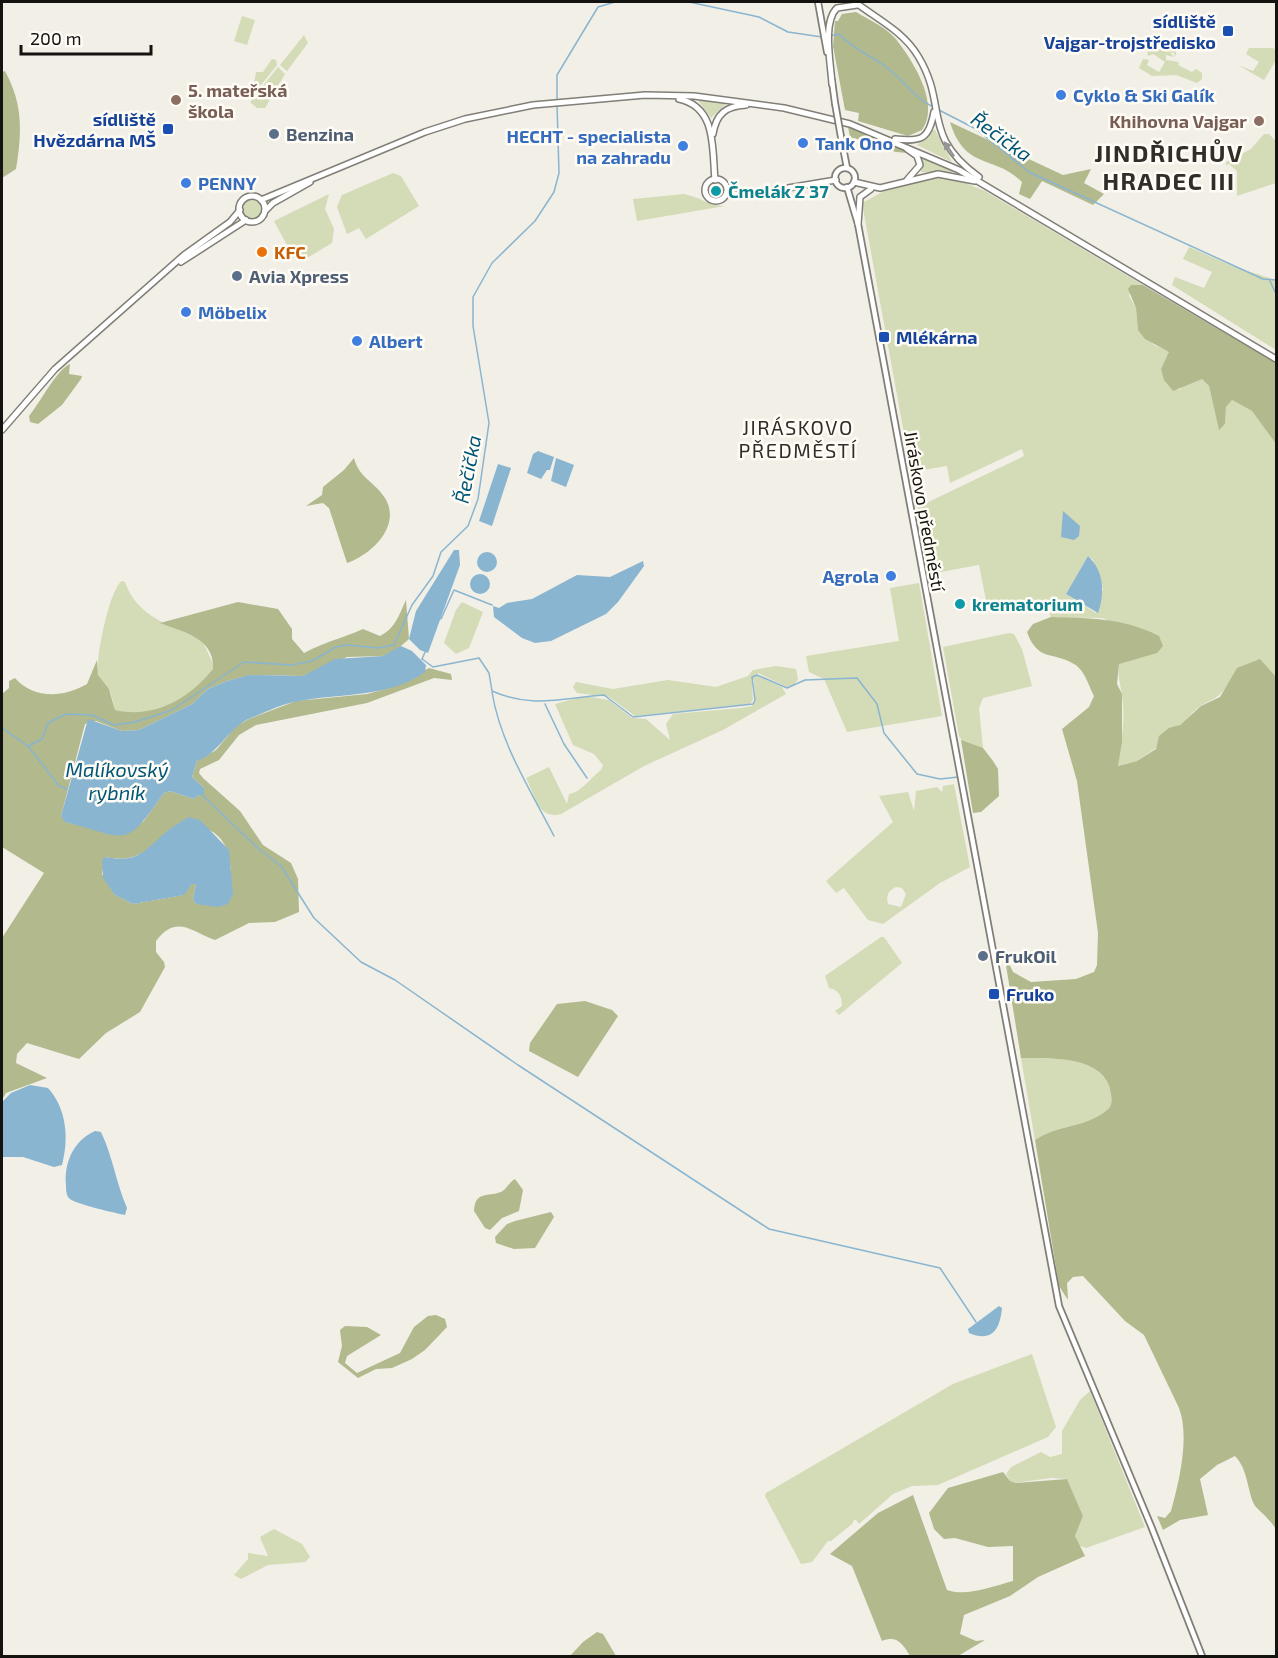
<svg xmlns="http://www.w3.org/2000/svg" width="1278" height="1658" font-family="'Exo 2',sans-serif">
<rect width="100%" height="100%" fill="#f2efe7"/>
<g fill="#d4dbb7" fill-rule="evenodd">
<path d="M242 16 255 20 247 45 234 41Z"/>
<path d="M304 35 308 43 287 71 280 65Z"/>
<path d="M1249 48H1273L1276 50V60L1264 80 1238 65 1253 71 1259 62 1246 54Z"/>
<path d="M1147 49H1177L1175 57 1174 53 1169 51 1174 57 1166 55V60L1179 62 1178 65 1192 72 1196 69 1202 73V79L1197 83 1176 75 1152 76 1139 68 1143 59 1149 60 1147 65 1159 72 1165 62 1153 54 1148 56Z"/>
<path d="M272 59 276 60 277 65 257 90 253 89 256 72H263Z"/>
<path d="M278 67 285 74 265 108H257L250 102Z"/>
<path d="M697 99 727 103 711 118Z"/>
<path d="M933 130H935L952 162 917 145Z"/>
<path d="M1264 134H1269L1276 141V183L1237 196V171L1229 164 1226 165V162L1251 149Z"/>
<path d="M922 157 953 170V172H921Z"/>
<path d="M393 173 401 176 419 206 366 239 359 228 347 234 337 207 342 195Z"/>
<path d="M935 177 953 178 985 191 1143 285H1132L1129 296 1136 308 1138 330 1154 345 1170 352 1161 369 1179 390 1188 382 1202 379 1209 386 1219 429 1225 424 1226 407 1232 400 1252 411 1276 444V677L1228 684C1218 700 1213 698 1199 707 1192 712 1188 718 1181 724 1168 734 1162 726 1156 748L1137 761 1117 766C1121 744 1126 719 1122 696 1120 681 1118 681 1119 663L1157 653 1103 618 1051 617 1046 600 988 610 979 565 935 573 927 535H923L918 507 1024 456 1022 449 950 483 947 466 911 472 862 203 884 191ZM1088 556 1093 560 1103 589 1096 613 1066 594Z"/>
<path d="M329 194 325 209 334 229 332 243 302 261 294 258 274 221Z"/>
<path d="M684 194C700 197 709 206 725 206L637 221 633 199Z"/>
<circle cx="252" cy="209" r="10"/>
<path d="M1189 247 1235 267 1276 280V350L1172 285 1175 277 1204 288 1212 272 1183 259Z"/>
<path d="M122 581 125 582C137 618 173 626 202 640L214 666C207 691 167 709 144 713 134 715 125 712 115 710 114 704 112 697 110 691 107 684 98 680 98 672 96 656 110 588 122 581Z"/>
<path d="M919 583 942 716 847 732 824 679 809 672 806 656 899 641 890 588Z"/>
<path d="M462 602 483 612 469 648 456 654 444 643 456 610Z"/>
<path d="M1009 633 1014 634 1022 649 1032 686 983 698 979 708 983 748 964 744 959 736 943 647Z"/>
<path d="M776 666 796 669 798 679 794 685 787 687 758 673 756 675 782 687 786 694 723 730 644 766 561 814C537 820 535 794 526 778L549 767 567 804 569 794C582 792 591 777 601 770L603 765 594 754 573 745 555 704 585 696 609 700 632 718 646 719 670 740 666 724 673 714 741 708 752 706 755 701 754 680 752 679 753 700 750 704 635 716 609 697 577 693 573 687 576 682 613 689 668 680 716 687 748 676 753 670Z"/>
<path d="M954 784 970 867 940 883 883 924 868 920 844 888 836 893 826 881 893 822 879 796 908 792 914 811 916 791 937 787 942 792 943 786ZM896 887 902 888 906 894 901 907 888 904C886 895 888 891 896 887Z"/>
<path d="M881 937H884L902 963 839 1015 835 1011 842 1006C842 996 839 990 829 988L825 976Z"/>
<path d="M1021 1058C1049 1058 1107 1055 1111 1094 1112 1101 1112 1106 1107 1110 1086 1128 1059 1124 1035 1140Z"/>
<path d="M1032 1354 1056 1427 1048 1437 938 1485 912 1486 893 1494 859 1524 856 1520H854L852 1524 831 1541H828L812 1562 801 1564 765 1496 766 1493 953 1384Z"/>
<path d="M1090 1391 1145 1527 1086 1548 1078 1545 1075 1536 1083 1516 1067 1479 1051 1478 1015 1483 1010 1481 1006 1474 1011 1467 1041 1452 1050 1457 1062 1454V1431L1080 1400Z"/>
<path d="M274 1529 302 1544 310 1557 305 1562 268 1565 241 1579 234 1575 248 1559V1553L268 1556 260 1537Z"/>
</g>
<g fill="#b1b98d" fill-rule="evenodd">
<path d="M856 12C868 19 885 27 895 38 912 59 941 104 922 130L908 136 858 121 859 113 845 110 833 46 835 21H838L842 14Z"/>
<path d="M5 71C23 104 22 132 16 169L2 178V72Z"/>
<path d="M950 122 1063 175 1091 169 1084 183 1104 194 1093 205 1042 181 1030 199 1019 194 1022 182C994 154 965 171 950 122Z"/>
<path d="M848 127 894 144 908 153 896 152 850 137Z"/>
<path d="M1131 285H1143L1276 363V444L1252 411 1232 400 1226 407 1225 424 1219 430 1209 386 1202 379 1173 391 1164 380 1161 369 1169 352 1145 339 1138 330 1136 308 1128 289Z"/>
<path d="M70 364 69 374 82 376 81 379 62 405 38 424 30 422 29 416C40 403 57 369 70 364Z"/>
<path d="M354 458C359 478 375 482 385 498 402 526 371 555 347 563L329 508 323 503 306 506 322 495 323 487 344 470Z"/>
<path d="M406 600 409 639 395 651 383 656 347 657 303 676 250 675 227 681 208 689 192 704 139 730 122 731 96 721 85 724 61 816 66 822 90 828 143 822 164 793 170 791 194 799 204 788 192 777 197 761 216 750 236 726 249 719 296 701 367 694 389 688 429 668 451 674 452 680 434 678 367 703 256 725 239 735 219 760 200 769 199 773 203 778 240 811 263 845 291 863 298 879 299 912 275 922 249 923 215 940C191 931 176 914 156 941V952L164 962 165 967 140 1012 106 1033 79 1059 27 1043 17 1054 16 1063 47 1078 6 1093 2 1100V938L44 873 2 847V694L9 688V681L15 678C33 699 63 698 87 684L97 660 98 675 109 689 115 710C154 719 189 699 213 669 215 638 183 632 160 623L238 602 278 609 292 629V639L304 653C324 642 343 638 363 629L380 636C395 629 399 615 406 600ZM181 822C215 828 228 836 231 871L196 904 193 899 196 884H192L183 895 133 904 115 895 102 874 105 857C145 865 151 842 181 822Z"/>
<path d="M1051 617C1089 618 1124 618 1159 636L1163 646 1157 653 1119 664 1117 684 1122 694V742L1118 766 1137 761 1156 749 1159 736 1169 728 1180 725 1201 706 1220 697 1237 668 1260 659 1276 677V1529C1270 1520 1264 1515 1257 1508 1247 1498 1250 1471 1235 1456L1217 1465 1200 1479 1208 1515 1180 1520 1163 1530 1157 1516 1165 1518 1171 1511C1179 1482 1190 1437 1179 1408L1144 1335 1125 1321 1083 1276 1073 1277 1067 1283 1068 1300 1059 1286 1035 1140C1059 1124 1086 1128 1107 1110 1112 1106 1112 1101 1111 1094 1107 1055 1049 1058 1021 1058L1004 953 1013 972 1031 982 1076 979 1094 972 1097 965 1098 933 1077 781 1062 729 1089 707 1094 696C1089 686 1084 669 1074 664 1052 651 1038 662 1027 632L1033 624Z"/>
<path d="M961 740 983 748 993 761 998 769 999 796 981 812 973 813Z"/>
<path d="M585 1001 612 1010 618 1016 578 1077 529 1051 530 1043 557 1004Z"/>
<path d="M515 1179 523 1190 519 1211 502 1218 490 1230 485 1228 474 1211C475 1191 487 1197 501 1192 507 1189 509 1182 515 1179Z"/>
<path d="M551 1212 554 1217 535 1248 514 1249 496 1243 495 1237 507 1224 515 1221Z"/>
<path d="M428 1316 436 1315 445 1319 447 1327 425 1350 412 1359 392 1368 376 1369 358 1378 338 1362 342 1346 340 1330 345 1326 367 1327 381 1335 347 1356 345 1363 357 1373 400 1353 414 1327Z"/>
<path d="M1003 1472 1010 1481 1015 1483 1067 1479 1083 1516 1075 1536 1085 1556 1038 1577 1010 1596 964 1615 960 1634 976 1641 985 1640 958 1656H910C903 1644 897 1635 882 1641L852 1566 830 1554 878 1513 913 1495 947 1590C966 1597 994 1586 1013 1581V1546L988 1547 955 1538 944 1539 934 1529 929 1513 948 1488Z"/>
<path d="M597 1632 603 1634 616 1656H570L583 1642Z"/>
</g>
<g fill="#89b5d0">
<path d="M538 451 554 457 550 470H547L541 479 527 473 533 454Z"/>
<path d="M556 458 574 465 566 487 551 481Z"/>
<path d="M498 464 511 468 492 526 479 521Z"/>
<path d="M1063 511 1080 526 1079 536 1074 540 1061 537Z"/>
<path d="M454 550H459L460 565 428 653 420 650 409 639 416 611Z"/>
<circle cx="487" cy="562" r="10"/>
<path d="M1088 556C1104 571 1105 593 1098 613L1066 594Z"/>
<path d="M643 561 644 566 618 602 606 614 551 641 535 643 522 638 494 617 493 606 499 608 507 603 532 599 577 575 610 577Z"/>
<circle cx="480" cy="584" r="10"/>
<path d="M401 646 412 651 426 665 425 672C387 698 342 693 299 701 284 703 266 712 251 718 228 727 221 752 197 761L192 777 204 788V796L198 795 194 799 170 791 164 793C123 851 129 838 65 822L61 816 88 719 122 731 139 730 192 704 208 689 227 681 249 675 303 676 335 659 383 656Z"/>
<path d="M188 817 200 820 229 850 233 894 228 904 218 907 196 904 193 899 196 884H192L184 895 133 904 115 895 103 878 102 860 105 857C137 863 142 853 164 834 171 827 180 823 188 817Z"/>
<path d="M30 1085 48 1088C67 1109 69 1139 62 1165L54 1167 23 1157H2V1102L11 1093Z"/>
<path d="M95 1131 101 1132C113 1157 116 1183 127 1208L125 1215C115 1213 76 1204 70 1199 66 1196 66 1190 66 1185 64 1163 73 1141 95 1131Z"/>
<path d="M999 1306 1002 1308C1000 1328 993 1343 969 1333L968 1329Z"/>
</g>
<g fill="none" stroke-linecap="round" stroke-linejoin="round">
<g stroke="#89b5d0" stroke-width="1.5">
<path d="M689 2 759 17 788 32 822 37"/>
<path d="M829 36 839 34C853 49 870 55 886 67 903 79 914 98 933 107"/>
<path d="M557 99V75L598 7 615 2"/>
<path d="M937 109 976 129 1029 172 1263 279 1276 280"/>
<path d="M1270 281 1276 294"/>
<path d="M441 619 454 590 492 605"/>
<path d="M422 659 433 667 479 658 489 673 492 691C533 709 562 698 604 695L633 717 753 704 755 700 752 677 757 675 787 688 805 680 857 678 877 704 884 733 917 774 940 779 958 777"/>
<path d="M422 659 426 650"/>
<path d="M492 692C500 743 531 791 554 836"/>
<path d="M545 704 564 744 587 778"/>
<path d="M2 728 28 746 42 739 48 723 66 714 92 715 114 725 135 722 172 710 244 662 292 665 312 661 336 647 347 645 378 648 394 645 412 605 433 576 441 552 468 526 478 499 489 423 473 326V297L492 263 535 221 554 192 559 173 557 104"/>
<path d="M28 746 59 786 67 789"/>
<path d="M203 796 260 850 281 866 314 918 361 962 395 980 518 1065 769 1229 940 1268 976 1322"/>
</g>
<g stroke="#817e77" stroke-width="8">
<g id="secondary">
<path d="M818 2 827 52"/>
<path d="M832 81 835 103"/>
<path d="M841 137 847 168"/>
<circle cx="845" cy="178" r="10"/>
<path d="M847 187 858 224 1059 1306 1151 1526 1202 1656"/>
</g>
</g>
<g stroke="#817e77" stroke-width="8">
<g id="primary">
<path d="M855 2C877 19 903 31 918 56 949 107 920 134 979 177"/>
<path d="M832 84C831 65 822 22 837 8L857 5"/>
<path d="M679 99C717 107 712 149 715 180"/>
<path d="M713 134C716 114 726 106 746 105"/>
<path d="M895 139C922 142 929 139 934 112"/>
<circle cx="716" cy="190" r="11"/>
<path d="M907 180 920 165 917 156 907 149"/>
<path d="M854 182 880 188 938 174 975 181"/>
<path d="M727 193 745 195 836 180"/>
<circle cx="252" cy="209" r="13"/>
<path d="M261 200 425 132 465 119 533 105 645 95 694 96 784 108 850 124 959 170 1276 359"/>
<path d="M265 211 273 203 310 182"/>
<path d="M858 224 860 197 871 189"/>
<path d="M181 262 246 220"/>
<path d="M2 430 55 369 184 255 230 222 240 210"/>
</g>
</g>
<use href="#secondary" stroke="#fff" stroke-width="4.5"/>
<use href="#primary" stroke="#fff" stroke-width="5"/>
<g stroke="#817e77" stroke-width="8" stroke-linecap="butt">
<path id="secondary-bridge" d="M835 103 841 137"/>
</g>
<use href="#secondary-bridge" stroke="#fff" stroke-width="4.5"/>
</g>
<defs><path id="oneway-solid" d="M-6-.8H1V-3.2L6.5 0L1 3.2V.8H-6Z" transform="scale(1.5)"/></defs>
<use fill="#959593" href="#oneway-solid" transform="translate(949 149) rotate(-124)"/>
<g fill="#1a4fb4" stroke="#fffcf6" stroke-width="2">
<rect x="1222" y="25" width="12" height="12" rx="3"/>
<rect x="162" y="123" width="12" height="12" rx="3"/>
<rect x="878" y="331" width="12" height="12" rx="3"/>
<rect x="988" y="988" width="12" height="12" rx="3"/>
</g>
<g fill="#3f7fe0" stroke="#fffcf6" stroke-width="2">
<circle cx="1061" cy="95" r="6"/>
<circle cx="803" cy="143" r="6"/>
<circle cx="683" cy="146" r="6"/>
<circle cx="186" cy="183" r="6"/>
<circle cx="186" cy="312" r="6"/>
<circle cx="357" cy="341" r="6"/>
<circle cx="891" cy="576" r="6"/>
</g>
<g fill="#8d6e63" stroke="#fffcf6" stroke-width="2">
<circle cx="176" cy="100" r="6"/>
<circle cx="1259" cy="121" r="6"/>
</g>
<g fill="#5c6f8a" stroke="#fffcf6" stroke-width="2">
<circle cx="274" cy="134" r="6"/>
<circle cx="237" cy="276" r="6"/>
<circle cx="983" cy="956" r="6"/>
</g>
<g fill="#0f9aa8" stroke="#fffcf6" stroke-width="2">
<circle cx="716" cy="191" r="6"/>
<circle cx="960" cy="604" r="6"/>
</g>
<circle fill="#e8710a" stroke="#fffcf6" stroke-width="2" cx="262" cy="252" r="6"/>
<g text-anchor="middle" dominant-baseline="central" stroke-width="5" stroke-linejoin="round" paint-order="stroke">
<g font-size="18" font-weight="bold" fill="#164399" stroke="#fffcf6" text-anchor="end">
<text x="1216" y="21">sídliště<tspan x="1216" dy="21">Vajgar-trojstředisko</tspan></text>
<text x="156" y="119">sídliště<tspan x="156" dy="21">Hvězdárna MŠ</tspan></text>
<text x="896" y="337" text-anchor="start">Mlékárna</text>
<text x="1006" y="994" text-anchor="start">Fruko</text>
</g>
<g font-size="18" font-weight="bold" fill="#785e54" stroke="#fffcf6" text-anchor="start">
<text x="188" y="90">5. mateřská<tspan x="188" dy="21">škola</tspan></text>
<text x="1247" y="121" text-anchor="end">Khihovna Vajgar</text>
</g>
<g font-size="18" font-weight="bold" fill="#366cbe" stroke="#fffcf6" text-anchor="start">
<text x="1073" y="95">Cyklo &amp; Ski Galík</text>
<text x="671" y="136" text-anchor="end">HECHT - specialista<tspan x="671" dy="21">na zahradu</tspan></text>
<text x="815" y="143">Tank Ono</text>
<text x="198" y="183">PENNY</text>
<text x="198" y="312">Möbelix</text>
<text x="369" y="341">Albert</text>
<text x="879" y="576" text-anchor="end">Agrola</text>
</g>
<g font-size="18" font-weight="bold" fill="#4e5e75" stroke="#fffcf6" text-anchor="start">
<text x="286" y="134">Benzina</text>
<text x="249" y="276">Avia Xpress</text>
<text x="995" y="956">FrukOil</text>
</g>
<g font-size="18" font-weight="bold" fill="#0d838f" stroke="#fffcf6" text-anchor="start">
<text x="728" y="191">Čmelák Z 37</text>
<text x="972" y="604">krematorium</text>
</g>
<g font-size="18" font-weight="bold" fill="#c56008" stroke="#fffcf6" text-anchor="start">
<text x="274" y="252">KFC</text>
</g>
<g font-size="18" fill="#141310" stroke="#fffcf6">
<text transform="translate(925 511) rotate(80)">Jiráskovo předměstí</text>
</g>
<g font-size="20" font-style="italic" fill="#005679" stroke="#fffcf6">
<text transform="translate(1002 136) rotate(36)">Řečička</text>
<text transform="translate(467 469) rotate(-79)">Řečička</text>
<text x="117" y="769">Malíkovský<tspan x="117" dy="23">rybník</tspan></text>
</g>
<g font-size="20" letter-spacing="1.5" fill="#312e29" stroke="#fffcf6">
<text x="798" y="427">JIRÁSKOVO<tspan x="798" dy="23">PŘEDMĚSTÍ</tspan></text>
</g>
<g font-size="24" font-weight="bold" letter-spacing="1.5" fill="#312e29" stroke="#fffcf6">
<text x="1169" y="152">JINDŘICHŮV<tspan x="1169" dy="28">HRADEC III</tspan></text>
</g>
</g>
<rect width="1278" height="1658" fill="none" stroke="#141310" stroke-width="6"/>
<path d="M21 45v9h130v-9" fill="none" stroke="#141310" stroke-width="3"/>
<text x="30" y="45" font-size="18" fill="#141310" stroke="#fffcf6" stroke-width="4.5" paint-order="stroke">200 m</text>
</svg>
